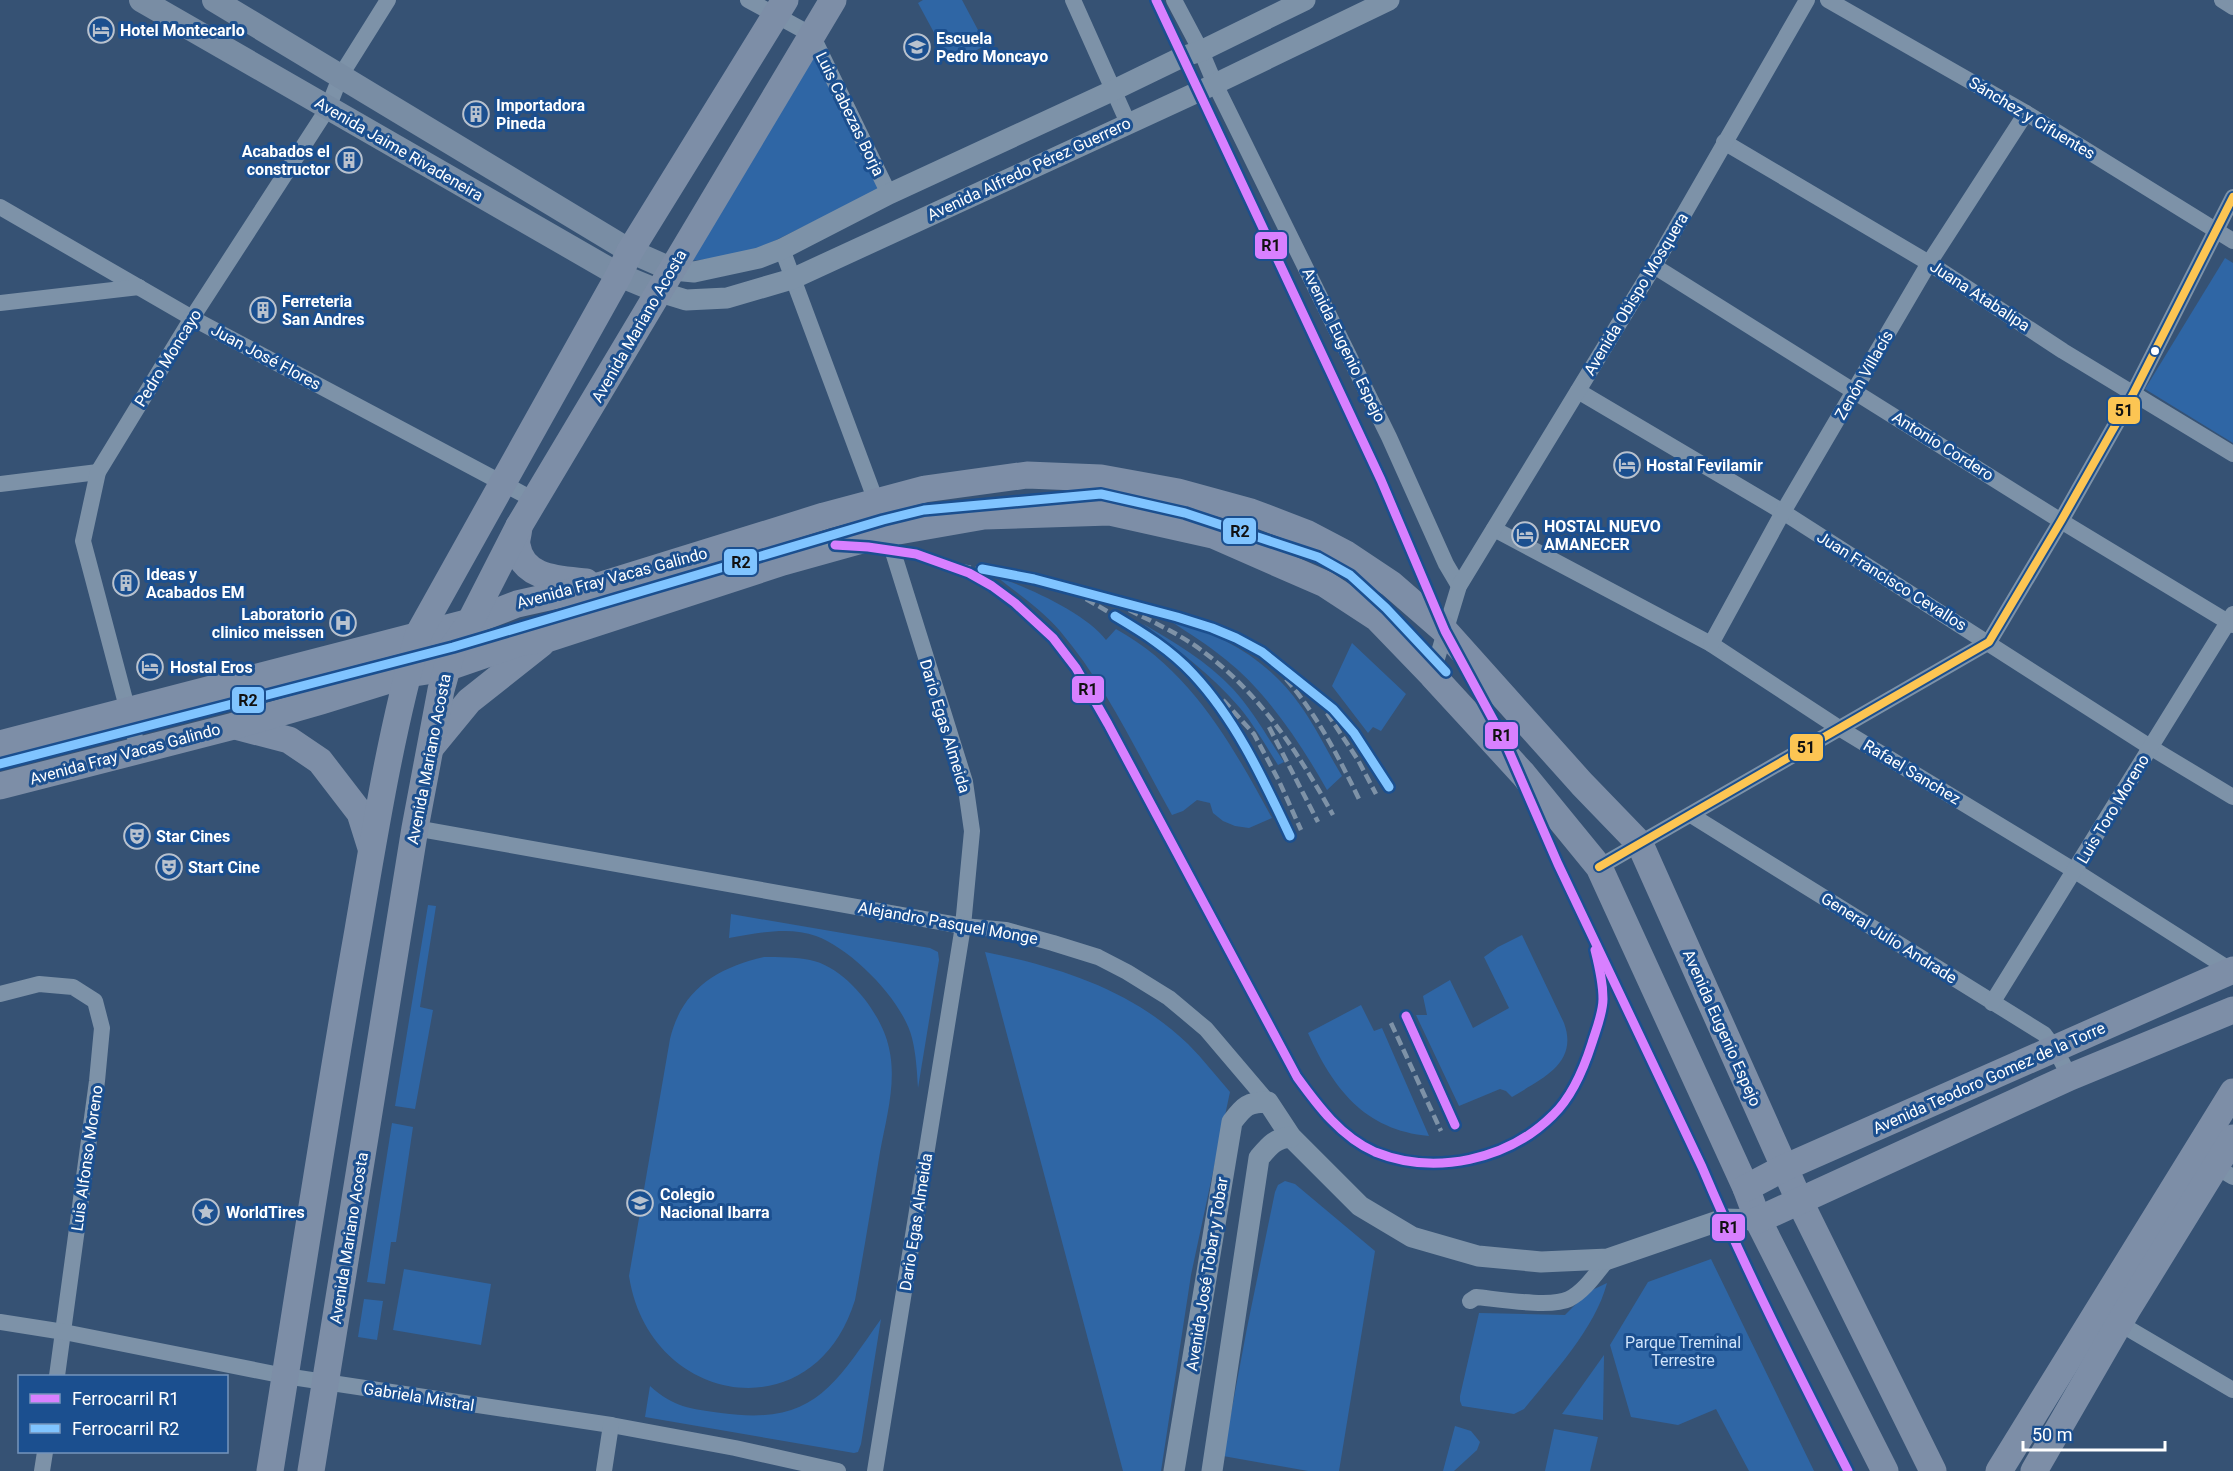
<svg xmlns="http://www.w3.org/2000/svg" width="2233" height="1471" font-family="Roboto,sans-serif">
<rect width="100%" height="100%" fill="#365274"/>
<g fill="#2f66a5">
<path d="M923 0H962L986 45 951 64 918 3Z"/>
<path d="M806 57 815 59 880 189 760 248 722 258 688 261Z"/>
<path d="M2225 258 2233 263V443L2145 389Z"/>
<path d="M997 577C1028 587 1087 614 1106 640L1116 629C1192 671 1232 745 1272 818L1249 828 1235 826 1223 821 1213 813 1210 803 1197 800 1183 811 1172 815C1137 753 1106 685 1060 631 1042 610 1018 594 997 577Z"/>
<path d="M1172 622C1224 634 1269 661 1300 705 1316 727 1328 753 1342 776L1327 790C1301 744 1267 692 1225 659 1208 645 1190 634 1172 622Z"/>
<path d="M1142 623C1175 643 1207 661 1233 689 1253 711 1268 738 1284 762L1278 765C1266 746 1254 725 1240 708 1212 675 1177 649 1142 623Z"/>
<path d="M1352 643 1406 694 1381 731 1373 727 1368 733 1332 686Z"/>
<path d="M428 905 436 906 420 1007 433 1010 415 1109 395 1106Z"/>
<path d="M731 914 930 948 938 952 939 960 918 1088C917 1071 916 1054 912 1038 903 1001 852 949 816 936 790 926 756 933 729 938Z"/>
<path d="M1522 935 1564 1023C1579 1064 1541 1079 1512 1097L1506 1091 1500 1089 1459 1106 1416 1015H1427L1423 996 1450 980 1473 1028 1509 1008 1484 957 1498 947Z"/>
<path d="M985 952C1059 967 1132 990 1188 1044 1203 1059 1216 1076 1230 1092L1191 1275 1161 1471H1123Z"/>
<path d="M764 957C779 957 795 957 810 960 846 967 882 1014 889 1048 897 1082 886 1119 880 1152 872 1201 864 1251 855 1300 814 1434 649 1406 629 1276L670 1039C682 989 717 968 764 957Z"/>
<path d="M1361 1005 1374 1031 1382 1028 1429 1136C1364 1130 1333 1088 1308 1033Z"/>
<path d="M392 1123 413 1127 396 1242H391L385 1284 367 1282Z"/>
<path d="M1285 1181 1295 1184 1375 1251 1339 1471H1308L1223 1456 1247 1328 1275 1192 1278 1185Z"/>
<path d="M1711 1259 1814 1471H1749L1716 1409 1678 1425 1631 1417 1610 1345 1648 1282Z"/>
<path d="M404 1269 491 1284 481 1345 393 1330Z"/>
<path d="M1607 1283C1595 1329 1553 1373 1524 1409L1514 1414 1462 1406 1460 1401V1396L1479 1313 1565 1315 1588 1292Z"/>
<path d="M364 1299 383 1301 377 1340 358 1337Z"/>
<path d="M881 1319 861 1444 858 1452 854 1453 645 1417 650 1386C673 1407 691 1409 721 1413 813 1426 833 1387 881 1319Z"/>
<path d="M1604 1355 1603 1420 1562 1414Z"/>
<path d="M1455 1426 1471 1431 1480 1442 1477 1450 1454 1471H1443Z"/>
<path d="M1554 1429 1598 1437 1590 1471H1545Z"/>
</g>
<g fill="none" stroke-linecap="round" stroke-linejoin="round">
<g stroke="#7d92a8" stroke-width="16">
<path d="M748 0 812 35 889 194"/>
<path d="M1073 0 1128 123"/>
<path d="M1174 0 1201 51 1215 84 1389 437 1446 564 1459 586"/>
<path d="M1828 0 2026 113 2233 241"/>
<path d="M2222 0 2233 7"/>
<path d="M1724 142 1929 263 2063 351 2233 454"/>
<path d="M0 207 192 318 536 501"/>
<path d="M782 249 883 520 965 782 972 831 963 926 875 1471"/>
<path d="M1654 266 2061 521 2233 625"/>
<path d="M0 303 139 287"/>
<path d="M1578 391 1783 512 2150 747 2233 797"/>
<path d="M0 484 98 472"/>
<path d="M1494 529 1711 644 1839 728 2075 871 2232 971"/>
<path d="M1711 644 1783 512 1929 263 2026 113"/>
<path d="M1432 675 1459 586 1654 266 1807 0"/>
<path d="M138 749 83 541 98 472 192 318 328 108 341 75 388 0"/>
<path d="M1691 815 2044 1034 2055 1049 2070 1077"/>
<path d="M415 828 963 926 1006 930 1053 943 1098 957 1127 972 1169 998 1206 1029 1268 1102"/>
<path d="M1599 867 1989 642 2061 521 2133 394 2233 197"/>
<path d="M0 994 39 984 73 987 95 1001 102 1028 97 1081 57 1376"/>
<path d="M1992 1003 2233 614"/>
<path d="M2208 1162 2233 1177"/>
<path d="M1470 1301 1476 1297C1497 1299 1551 1308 1569 1299 1585 1291 1597 1272 1608 1259"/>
<path d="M2112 1319 2233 1390"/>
<path d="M0 1322 64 1332 285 1376 611 1425 735 1448 838 1471"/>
<path d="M42 1471 45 1452"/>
<path d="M604 1471 611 1425"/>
</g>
<g stroke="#7d92a8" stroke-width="21">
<path d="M673 270 694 272 759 258 782 249 889 194 1114 90 1182 57 1201 51 1305 0"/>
<path d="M660 292 686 300 727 298 792 279 1215 84 1389 0"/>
<path d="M1174 1471 1232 1122C1244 1106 1248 1102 1268 1102L1291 1137 1360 1206 1412 1237 1478 1256 1541 1262 1608 1259 1724 1219 1758 1220"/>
<path d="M1212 1471 1259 1158C1269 1146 1275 1138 1291 1137"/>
</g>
<g stroke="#798da4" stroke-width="24">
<path d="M141 0 619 275 660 292"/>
<path d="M214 0 630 251 673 270"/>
</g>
<g stroke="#7d8ea7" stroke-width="27">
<path d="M519 526C519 532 516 540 517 545 522 579 559 579 586 582"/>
<path d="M235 726 289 740 320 761 360 813 371 848"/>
<path d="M0 744 470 622 517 604 602 585 824 516 925 489 1027 475 1101 478 1178 492 1251 512 1306 533 1346 554 1391 584 1445 631 1582 784 1640 844 1799 1200 1933 1471"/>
<path d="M432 746 469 701 541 644"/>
<path d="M0 786 234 726 321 701 408 674 446 668 522 642 547 639 783 562 887 533 984 516 1110 512 1213 535 1325 584 1377 618 1432 675 1523 774 1599 867 1746 1188 1758 1220 1885 1471"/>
<path d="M1746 1188 1784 1168 2233 970"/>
<path d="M1758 1220 2070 1077 2233 1010"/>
<path d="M270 1471C299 1291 326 1110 358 930 375 831 391 730 419 633L619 275 630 251 785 0"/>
<path d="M311 1471 415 828 441 690 453 647 470 622 519 526 833 0"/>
<path d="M1999 1471 2233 1092"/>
<path d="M2034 1471 2127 1310 2233 1138"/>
</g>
<g stroke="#7e92a7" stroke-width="4.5" stroke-dasharray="10 4.5" stroke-linecap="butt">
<path d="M1156 0 1381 480 1445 631 1496 724"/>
<path d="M808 544 904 551 969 573 992 586 1015 603 1053 638 1076 668 1108 724 1297 1077C1318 1106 1340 1136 1375 1151 1433 1176 1513 1161 1555 1113 1573 1092 1585 1067 1593 1041 1597 1029 1603 1014 1603 1001 1605 978 1596 953 1590 930"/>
<path d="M961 566 1034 579 1177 617 1212 628 1236 638 1262 652 1333 709 1354 733 1389 787"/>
<path d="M1086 599C1123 620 1161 642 1191 672 1236 717 1263 779 1290 836"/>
<path d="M1129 610C1155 623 1182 635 1205 653 1261 695 1299 754 1333 815"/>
<path d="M1286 679C1318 716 1339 758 1360 801"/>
<path d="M1223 700 1254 734 1279 781 1301 830"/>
<path d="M1327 713 1358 760 1376 794"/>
<path d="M1269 727 1318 822"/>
<path d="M1406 1016 1455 1125"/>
<path d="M1391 1023 1441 1131"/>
</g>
<g stroke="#1b4f8f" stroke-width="12">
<path id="bus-1" d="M1599 867 1989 642 2061 521 2133 394 2233 197"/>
</g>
<use href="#bus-1" stroke="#fcc553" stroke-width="8"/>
<g stroke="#1b4f8f" stroke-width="14">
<g id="rail-1">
<path d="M1156 0 1381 480 1445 631 1504 740 1558 864 1702 1167C1746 1271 1797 1371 1848 1471"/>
<path d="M835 545 868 547 916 554 969 573 992 586 1015 603 1053 638 1076 668 1108 724 1297 1077C1318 1106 1341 1137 1375 1152 1435 1176 1508 1160 1553 1115 1572 1097 1584 1068 1592 1043 1596 1030 1603 1013 1603 999 1603 982 1599 966 1595 950"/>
<path d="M1406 1016 1455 1125"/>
</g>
</g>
<g stroke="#1b4f8f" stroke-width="14">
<g id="rail-2">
<path d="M982 569 1034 579 1177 617 1212 628 1236 638 1262 652 1333 709 1354 733 1389 787"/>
<path d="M1115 616C1142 632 1171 650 1193 674 1236 720 1263 779 1290 836"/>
<path d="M0 764 453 647 883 520 924 510 1101 494 1185 513 1318 557 1350 575 1386 608 1446 672"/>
</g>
</g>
<use href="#rail-1" stroke="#d880ff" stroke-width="9"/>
<use href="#rail-2" stroke="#80c4ff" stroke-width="9"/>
</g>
<defs>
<g id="hotel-ring" transform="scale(1.35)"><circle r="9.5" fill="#1b4f8f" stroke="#b9c2ce" stroke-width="1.5"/><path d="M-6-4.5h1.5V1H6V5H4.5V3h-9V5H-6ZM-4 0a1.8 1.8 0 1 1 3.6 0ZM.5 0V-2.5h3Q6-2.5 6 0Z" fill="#b9c2ce"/></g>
<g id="school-ring" transform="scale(1.35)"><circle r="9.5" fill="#1b4f8f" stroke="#b9c2ce" stroke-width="1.5"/><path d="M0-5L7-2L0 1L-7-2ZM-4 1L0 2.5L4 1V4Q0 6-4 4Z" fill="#b9c2ce"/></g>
<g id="building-ring" transform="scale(1.35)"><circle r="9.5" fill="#1b4f8f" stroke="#b9c2ce" stroke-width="1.5"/><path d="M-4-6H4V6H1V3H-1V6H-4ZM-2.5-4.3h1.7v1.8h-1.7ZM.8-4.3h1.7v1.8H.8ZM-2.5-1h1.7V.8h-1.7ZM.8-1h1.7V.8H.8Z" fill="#b9c2ce"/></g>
<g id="hospital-ring" transform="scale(1.35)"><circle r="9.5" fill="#1b4f8f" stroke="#b9c2ce" stroke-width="1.5"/><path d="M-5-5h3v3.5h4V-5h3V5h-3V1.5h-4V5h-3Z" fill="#b9c2ce"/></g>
<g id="theatre-ring" transform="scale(1.35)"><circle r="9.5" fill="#1b4f8f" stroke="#b9c2ce" stroke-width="1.5"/><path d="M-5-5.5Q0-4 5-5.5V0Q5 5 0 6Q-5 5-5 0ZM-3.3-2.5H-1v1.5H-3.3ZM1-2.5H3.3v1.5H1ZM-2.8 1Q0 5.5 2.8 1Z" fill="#b9c2ce"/></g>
<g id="sight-ring" transform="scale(1.35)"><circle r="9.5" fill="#1b4f8f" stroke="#b9c2ce" stroke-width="1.5"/><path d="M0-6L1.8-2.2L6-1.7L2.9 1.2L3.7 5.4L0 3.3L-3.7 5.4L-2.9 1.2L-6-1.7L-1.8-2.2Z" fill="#b9c2ce"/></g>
</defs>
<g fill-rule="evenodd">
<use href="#hotel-ring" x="101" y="30"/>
<use href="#school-ring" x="917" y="47"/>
<use href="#building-ring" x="476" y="114"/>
<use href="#building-ring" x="349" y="160"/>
<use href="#building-ring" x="263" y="310"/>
<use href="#hotel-ring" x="1627" y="465"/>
<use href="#hotel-ring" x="1525" y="535"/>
<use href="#building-ring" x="126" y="583"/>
<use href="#hospital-ring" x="343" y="623"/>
<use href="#hotel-ring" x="150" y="667"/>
<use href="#theatre-ring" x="137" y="836"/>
<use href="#theatre-ring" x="169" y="867"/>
<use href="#school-ring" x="640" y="1203"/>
<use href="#sight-ring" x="206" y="1212"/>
</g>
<circle fill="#fff" stroke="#1b4f8f" stroke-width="2" cx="2155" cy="351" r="5"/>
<g text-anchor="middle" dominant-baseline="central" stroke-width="6" stroke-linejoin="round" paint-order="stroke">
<g font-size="16" font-weight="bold" fill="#fff" stroke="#1b4f8f" text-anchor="start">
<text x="120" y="30">Hotel Montecarlo</text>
<text x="936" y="38">Escuela<tspan x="936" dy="18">Pedro Moncayo</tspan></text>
<text x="496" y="105">Importadora<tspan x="496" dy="18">Pineda</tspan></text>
<text x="330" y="151" text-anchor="end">Acabados el<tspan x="330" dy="18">constructor</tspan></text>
<text x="282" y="301">Ferreteria<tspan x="282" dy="18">San Andres</tspan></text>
<text x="1646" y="465">Hostal Fevilamir</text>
<text x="1544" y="526">HOSTAL NUEVO<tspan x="1544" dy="18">AMANECER</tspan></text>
<text x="146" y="574">Ideas y<tspan x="146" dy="18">Acabados EM</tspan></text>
<text x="324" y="614" text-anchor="end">Laboratorio<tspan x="324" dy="18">clinico meissen</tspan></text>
<text x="170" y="667">Hostal Eros</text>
<text x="156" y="836">Star Cines</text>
<text x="188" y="867">Start Cine</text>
<text x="660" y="1194">Colegio<tspan x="660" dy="18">Nacional Ibarra</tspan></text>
<text x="226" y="1212">WorldTires</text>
</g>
<g font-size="16" fill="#fff" stroke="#1b4f8f">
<text transform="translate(850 114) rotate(64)">Luis Cabezas Borja</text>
<text transform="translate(2032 118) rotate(31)">Sánchez y Cifuentes</text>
<text transform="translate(399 149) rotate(30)">Avenida Jaime Rivadeneira</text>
<text transform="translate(1029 169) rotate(-25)">Avenida Alfredo Pérez Guerrero</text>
<text transform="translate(1636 294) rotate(-59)">Avenida Obispo Mosquera</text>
<text transform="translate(1980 296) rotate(33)">Juana Atabalipa</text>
<text transform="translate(639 326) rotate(-60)">Avenida Mariano Acosta</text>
<text transform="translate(1344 345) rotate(64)">Avenida Eugenio Espejo</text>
<text transform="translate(266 357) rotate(28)">Juan José Flores</text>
<text transform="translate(168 358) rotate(-58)">Pedro Moncayo</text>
<text transform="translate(1864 375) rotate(-60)">Zenón Villacís</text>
<text transform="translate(1943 446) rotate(32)">Antonio Cordero</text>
<text transform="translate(612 578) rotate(-15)">Avenida Fray Vacas Galindo</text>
<text transform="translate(1892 581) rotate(32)">Juan Francisco Cevallos</text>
<text transform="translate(945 726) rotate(73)">Dario Egas Almeida</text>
<text transform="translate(125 754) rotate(-15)">Avenida Fray Vacas Galindo</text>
<text transform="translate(429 759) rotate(-79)">Avenida Mariano Acosta</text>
<text transform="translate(1912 772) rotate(31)">Rafael Sanchez</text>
<text transform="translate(2113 809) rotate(-59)">Luis Toro Moreno</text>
<text transform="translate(948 923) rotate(10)">Alejandro Pasquel Monge</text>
<text transform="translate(1889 938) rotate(32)">General Julio Andrade</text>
<text transform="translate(1722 1028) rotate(66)">Avenida Eugenio Espejo</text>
<text transform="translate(1989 1078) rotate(-24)">Avenida Teodoro Gomez de la Torre</text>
<text transform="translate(87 1158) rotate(-82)">Luis Alfonso Moreno</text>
<text transform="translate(916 1222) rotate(-81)">Dario Egas Almeida</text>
<text transform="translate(349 1238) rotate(-81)">Avenida Mariano Acosta</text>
<text transform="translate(1207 1274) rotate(-81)">Avenida José Tobar y Tobar</text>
<text transform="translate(419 1397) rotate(9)">Gabriela Mistral</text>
</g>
<g font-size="16" fill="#cfe3fa" stroke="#1b4f8f">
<text x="1683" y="1342">Parque Treminal<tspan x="1683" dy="18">Terrestre</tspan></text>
</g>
</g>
<g stroke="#1b4f8f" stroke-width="2">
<rect x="1254" y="231" width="34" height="29" rx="6" fill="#d880ff"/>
<rect x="2107" y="396" width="34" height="29" rx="6" fill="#fcc553"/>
<rect x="1222" y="517" width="35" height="28" rx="6" fill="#80c4ff"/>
<rect x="723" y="548" width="35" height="28" rx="6" fill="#80c4ff"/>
<rect x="1071" y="675" width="34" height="29" rx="6" fill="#d880ff"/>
<rect x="231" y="686" width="34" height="28" rx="6" fill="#80c4ff"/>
<rect x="1484" y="721" width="35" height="29" rx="6" fill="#d880ff"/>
<rect x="1789" y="733" width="35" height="29" rx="6" fill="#fcc553"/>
<rect x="1711" y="1213" width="35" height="29" rx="6" fill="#d880ff"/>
</g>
<g font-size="16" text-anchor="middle" font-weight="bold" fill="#111">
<text x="1271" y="251">R1</text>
<text x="2124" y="416">51</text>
<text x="1240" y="537">R2</text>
<text x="741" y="568">R2</text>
<text x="1088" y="695">R1</text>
<text x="248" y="706">R2</text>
<text x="1502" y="741">R1</text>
<text x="1806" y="753">51</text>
<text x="1729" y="1233">R1</text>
</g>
<rect x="18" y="1375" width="210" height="78" fill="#1b4f8f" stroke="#7695bc" stroke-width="1.5"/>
<rect x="30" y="1394" width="30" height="9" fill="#d880ff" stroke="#7695bc" stroke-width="1.5"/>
<text x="72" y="1405" font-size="18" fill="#ffffff">Ferrocarril R1</text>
<rect x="30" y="1424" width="30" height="9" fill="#80c4ff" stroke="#7695bc" stroke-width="1.5"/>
<text x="72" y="1435" font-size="18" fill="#ffffff">Ferrocarril R2</text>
<path d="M2023 1441v9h142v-9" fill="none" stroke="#ffffff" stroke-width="3"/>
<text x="2032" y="1441" font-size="18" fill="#ffffff" stroke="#1b4f8f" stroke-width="4.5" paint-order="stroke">50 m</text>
</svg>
